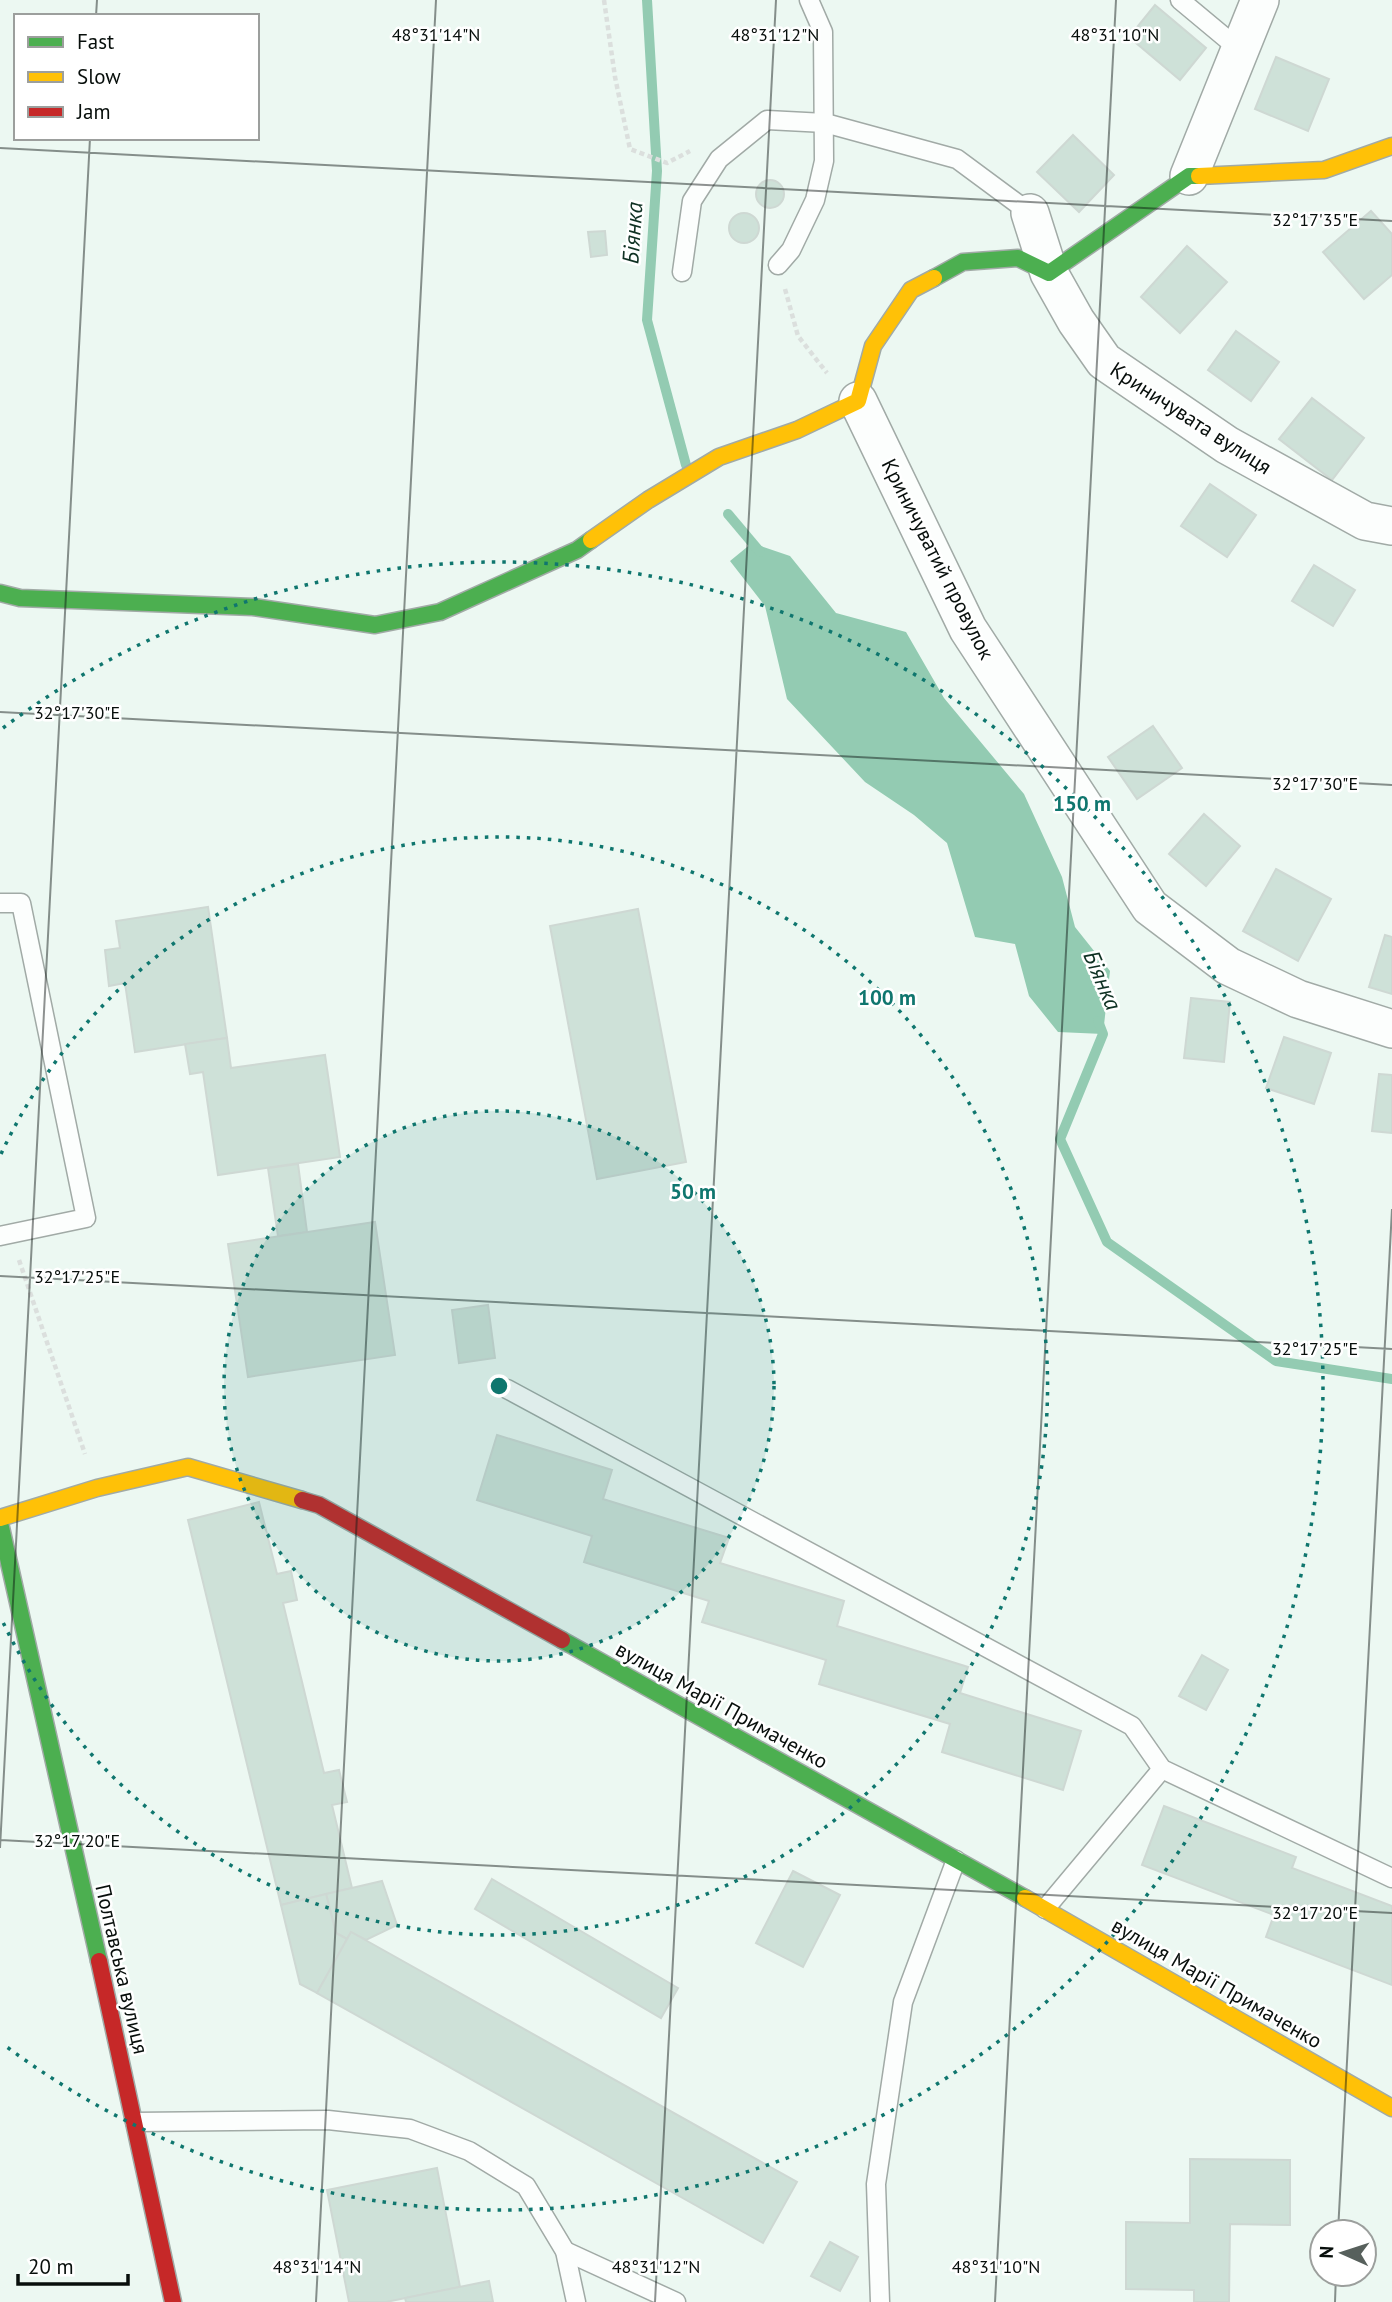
<svg xmlns="http://www.w3.org/2000/svg" width="1392" height="2302" font-family="'PT Sans',sans-serif">
<rect width="100%" height="100%" fill="#ecf8f2"/>
<path fill="#93cbb2" d="M752 543 790 556 836 613 906 632 944 698 1024 794 1062 877 1075 927 1110 971 1103 1034 1058 1032 1029 996 1015 944 975 937 947 843 914 815 865 782 787 699 765 606 730 561Z"/>
<g fill="none" stroke-linecap="round" stroke-linejoin="round">
<g stroke="#93cbb2" stroke-width="10">
<path d="M647 0 657 171 647 320 686 465"/>
<path d="M728 514 760 552"/>
<path d="M1098 1021 1103 1034 1060 1139 1107 1242 1276 1361 1392 1379"/>
</g>
</g>
<g fill="#cee1d8" stroke="#ced8d3" stroke-width="2">
<path d="M1155 5 1206 48 1180 80 1129 37Z"/>
<path d="M1276 57 1329 79 1308 131 1255 109Z"/>
<path d="M1073 135 1114 175 1079 212 1037 172Z"/>
<circle cx="770" cy="194" r="14"/>
<path d="M1371 211 1392 234V275L1364 299 1323 252Z"/>
<circle cx="744" cy="228" r="15"/>
<path d="M605 231 607 255 591 257 588 232Z"/>
<path d="M1187 246 1227 282 1180 333 1141 297Z"/>
<path d="M1236 331 1279 362 1251 401 1208 370Z"/>
<path d="M1312 398 1364 438 1332 480 1279 439Z"/>
<path d="M1210 484 1256 515 1227 557 1181 526Z"/>
<path d="M1314 565 1355 590 1333 626 1292 601Z"/>
<path d="M1153 726 1182 768 1137 799 1108 757Z"/>
<path d="M1204 814 1240 846 1206 886 1169 854Z"/>
<path d="M1276 869 1331 899 1298 961 1243 931Z"/>
<path d="M208 907 227 1038 135 1052 125 983 109 986 105 950 120 948 116 921Z"/>
<path d="M638 909 686 1162 597 1179 550 926Z"/>
<path d="M1385 935 1392 937V994L1369 987Z"/>
<path d="M1191 998 1230 1002 1224 1062 1184 1058Z"/>
<path d="M1284 1037 1331 1053 1314 1104 1266 1088Z"/>
<path d="M227 1038 231 1068 325 1055 340 1157 218 1175 203 1072 190 1074 185 1044Z"/>
<path d="M1379 1074 1392 1075V1133L1372 1131Z"/>
<path d="M298 1164 307 1232 278 1236 268 1168Z"/>
<path d="M375 1222 395 1355 248 1377 228 1244Z"/>
<path d="M488 1305 495 1358 459 1363 452 1310Z"/>
<path d="M497 1435 612 1470 603 1499 729 1538 720 1563 844 1601 837 1626 968 1667 960 1693 1081 1731 1063 1790 942 1752 950 1724 819 1684 826 1660 702 1622 709 1601 584 1562 592 1536 477 1500Z"/>
<path d="M259 1502 277 1574 291 1571 297 1600 283 1603 324 1773 339 1770 347 1802 332 1805 352 1888 281 1905 188 1520Z"/>
<path d="M1202 1655 1228 1670 1206 1710 1179 1696Z"/>
<path d="M1164 1806 1296 1857 1292 1868 1392 1906V1985L1266 1937 1274 1915 1142 1865Z"/>
<path d="M793 1871 840 1895 803 1967 756 1943Z"/>
<path d="M492 1879 678 1988 661 2018 475 1909Z"/>
<path d="M382 1881 397 1925 366 1940 351 1932 347 1939 336 1933 326 1894Z"/>
<path d="M326 1894 336 1933 347 1939 317 1993 300 1984 281 1905Z"/>
<path d="M351 1932 797 2182 763 2243 317 1993Z"/>
<path d="M1190 2159 1290 2160V2225L1230 2224 1229 2302H1194V2290L1126 2289V2222L1190 2223Z"/>
<path d="M437 2168 460 2287 386 2302H349L327 2190Z"/>
<path d="M830 2242 858 2257 840 2291 811 2276Z"/>
<path d="M489 2281 493 2302H406L405 2298Z"/>
</g>
<g fill="none" stroke-linecap="round" stroke-linejoin="round">
<g stroke="#a1aaa6" stroke-width="21">
<g id="lane">
<path d="M1180 0 1240 50"/>
<path d="M778 265 791 250 815 200 824 161 823 32 809 0"/>
<path d="M682 272 692 201 719 159 767 120 825 123 957 159 1030 213"/>
<path d="M0 903H21L86 1218 0 1236"/>
<path d="M507 1389 1132 1726 1162 1769 1392 1878"/>
<path d="M1045 1909 1162 1769"/>
<path d="M135 2122 328 2120 410 2129 469 2151 526 2186 565 2251 576 2302"/>
<path d="M565 2251 676 2302"/>
<path d="M880 2302 876 2184 903 2002 956 1860"/>
</g>
</g>
<g stroke="#a1aaa6" stroke-width="40">
<g id="street">
<path d="M1189 176 1260 0"/>
<path d="M1030 213 1049 273 1076 321 1104 361 1227 445 1365 521 1392 526"/>
<path d="M858 401 968 629 1150 907 1228 966 1298 999 1392 1029"/>
</g>
</g>
<g stroke="#a1aaa6" stroke-width="19">
<g id="fast">
<path d="M934 278 963 262 1018 258 1049 273 1189 176H1199"/>
<path d="M0 593 20 598 253 607 375 625 440 612 577 550 591 540"/>
<path d="M0 1523 99 1961"/>
<path d="M562 1640 1025 1898"/>
</g>
</g>
<g stroke="#a1aaa6" stroke-width="19">
<g id="slow">
<path d="M1199 176 1324 170 1392 146"/>
<path d="M591 540 648 500 719 457 797 430 858 401 873 346 911 290 934 278"/>
<path d="M0 1518 97 1488 188 1467 302 1500"/>
<path d="M1025 1898 1392 2108"/>
</g>
</g>
<g stroke="#a1aaa6" stroke-width="19">
<g id="jam">
<path d="M302 1500 319 1505 562 1640"/>
<path d="M99 1961 173 2302"/>
</g>
</g>
<g stroke="#dbdfdd" stroke-width="4.5" stroke-dasharray="5 3.5" stroke-linecap="butt">
<path d="M604 0 615 77 630 149 667 163 690 151"/>
<path d="M785 289 798 336 827 373"/>
<path d="M19 1260 85 1454"/>
</g>
<use href="#lane" stroke="#fcfefd" stroke-width="18"/>
<use href="#street" stroke="#fcfefd" stroke-width="37"/>
<use href="#fast" stroke="#4caf50" stroke-width="16"/>
<use href="#slow" stroke="#ffc107" stroke-width="16"/>
<use href="#jam" stroke="#c62828" stroke-width="16"/>
</g>
<path fill="none" stroke="#070e0b" stroke-width="2" stroke-opacity="0.45" d="M96 16 97 0M0 148 1392 221M0 712 1392 785M0 1276 1392 1349M0 1840 1392 1913M0 1848 90 138M1338 2232 1392 1209M316 2302 436 0M655 2302 776 0M995 2302 1116 0M1335 2302 1336 2274"/>
<circle cx="499" cy="1386" r="275" fill="#0f766e" fill-opacity=".12"/>
<g fill="none" stroke="#0f766e" stroke-width="3.5" stroke-dasharray="3.5 7">
<circle cx="499" cy="1386" r="275"/>
<path d="M1 1154A549 549 0 1 1 1 1618"/>
<path d="M3 728A824 824 0 1 1 3 2044"/>
</g>
<g text-anchor="middle" dominant-baseline="central" stroke-width="5" stroke-linejoin="round" paint-order="stroke">
<g font-size="21" fill="#070e0b" stroke="#fff">
<text transform="translate(1191 418) rotate(33)">Криничувата вулиця</text>
<text transform="translate(938 559) rotate(63)">Криничуватий провулок</text>
<text transform="translate(722 1705) rotate(29)">вулиця Марії Примаченко</text>
<text transform="translate(122 1969) rotate(77)">Полтавська вулиця</text>
<text transform="translate(1217 1983) rotate(30)">вулиця Марії Примаченко</text>
</g>
<g font-size="23" font-style="italic" fill="#0f3123" stroke="#fff">
<text transform="translate(632 233) rotate(-86)">Біянка</text>
<text transform="translate(1103 980) rotate(67)">Біянка</text>
</g>
</g>
<g font-size="18" text-anchor="middle" fill="#070e0b" stroke="#fff" stroke-width="5" stroke-linejoin="round" paint-order="stroke">
<text x="436" y="41">48°31'14"N</text>
<text x="775" y="41">48°31'12"N</text>
<text x="1115" y="41">48°31'10"N</text>
<text x="1315" y="226">32°17'35"E</text>
<text x="77" y="719">32°17'30"E</text>
<text x="1315" y="790">32°17'30"E</text>
<text x="77" y="1283">32°17'25"E</text>
<text x="1315" y="1355">32°17'25"E</text>
<text x="77" y="1847">32°17'20"E</text>
<text x="1315" y="1919">32°17'20"E</text>
<text x="317" y="2273">48°31'14"N</text>
<text x="656" y="2273">48°31'12"N</text>
<text x="996" y="2273">48°31'10"N</text>
</g>
<circle cx="499" cy="1386" r="10" fill="#0f766e" stroke="#fff" stroke-width="3.5"/>
<g font-size="21" text-anchor="middle" font-weight="bold" fill="#0f766e" stroke="#fff" stroke-width="5" stroke-linejoin="round" paint-order="stroke">
<text x="1082" y="811">150 m</text>
<text x="887" y="1005">100 m</text>
<text x="693" y="1199">50 m</text>
</g>
<rect x="14" y="14" width="245" height="126" fill="#ffffff" stroke="#9c9f9d" stroke-width="2"/>
<rect x="28" y="37" width="35" height="10" fill="#4caf50" stroke="#9c9f9d" stroke-width="2"/>
<text x="77" y="49" font-size="21" fill="#070e0b">Fast</text>
<rect x="28" y="72" width="35" height="10" fill="#ffc107" stroke="#9c9f9d" stroke-width="2"/>
<text x="77" y="84" font-size="21" fill="#070e0b">Slow</text>
<rect x="28" y="107" width="35" height="10" fill="#c62828" stroke="#9c9f9d" stroke-width="2"/>
<text x="77" y="119" font-size="21" fill="#070e0b">Jam</text>
<g transform="translate(1343 2253) rotate(273)"><circle r="33" fill="#ffffff" stroke="#9c9f9d" stroke-width="2"/>
<path d="M0-5L12 26L0 18L-12 26Z" fill="#57605c"/>
<text y="-10" font-size="19" font-weight="bold" text-anchor="middle" fill="#070e0b">N</text>
</g>
<path d="M18 2274v10h110v-10" fill="none" stroke="#070e0b" stroke-width="3.5"/>
<text x="28" y="2274" font-size="21" fill="#070e0b" stroke="#ffffff" stroke-width="5" paint-order="stroke">20 m</text>
</svg>
